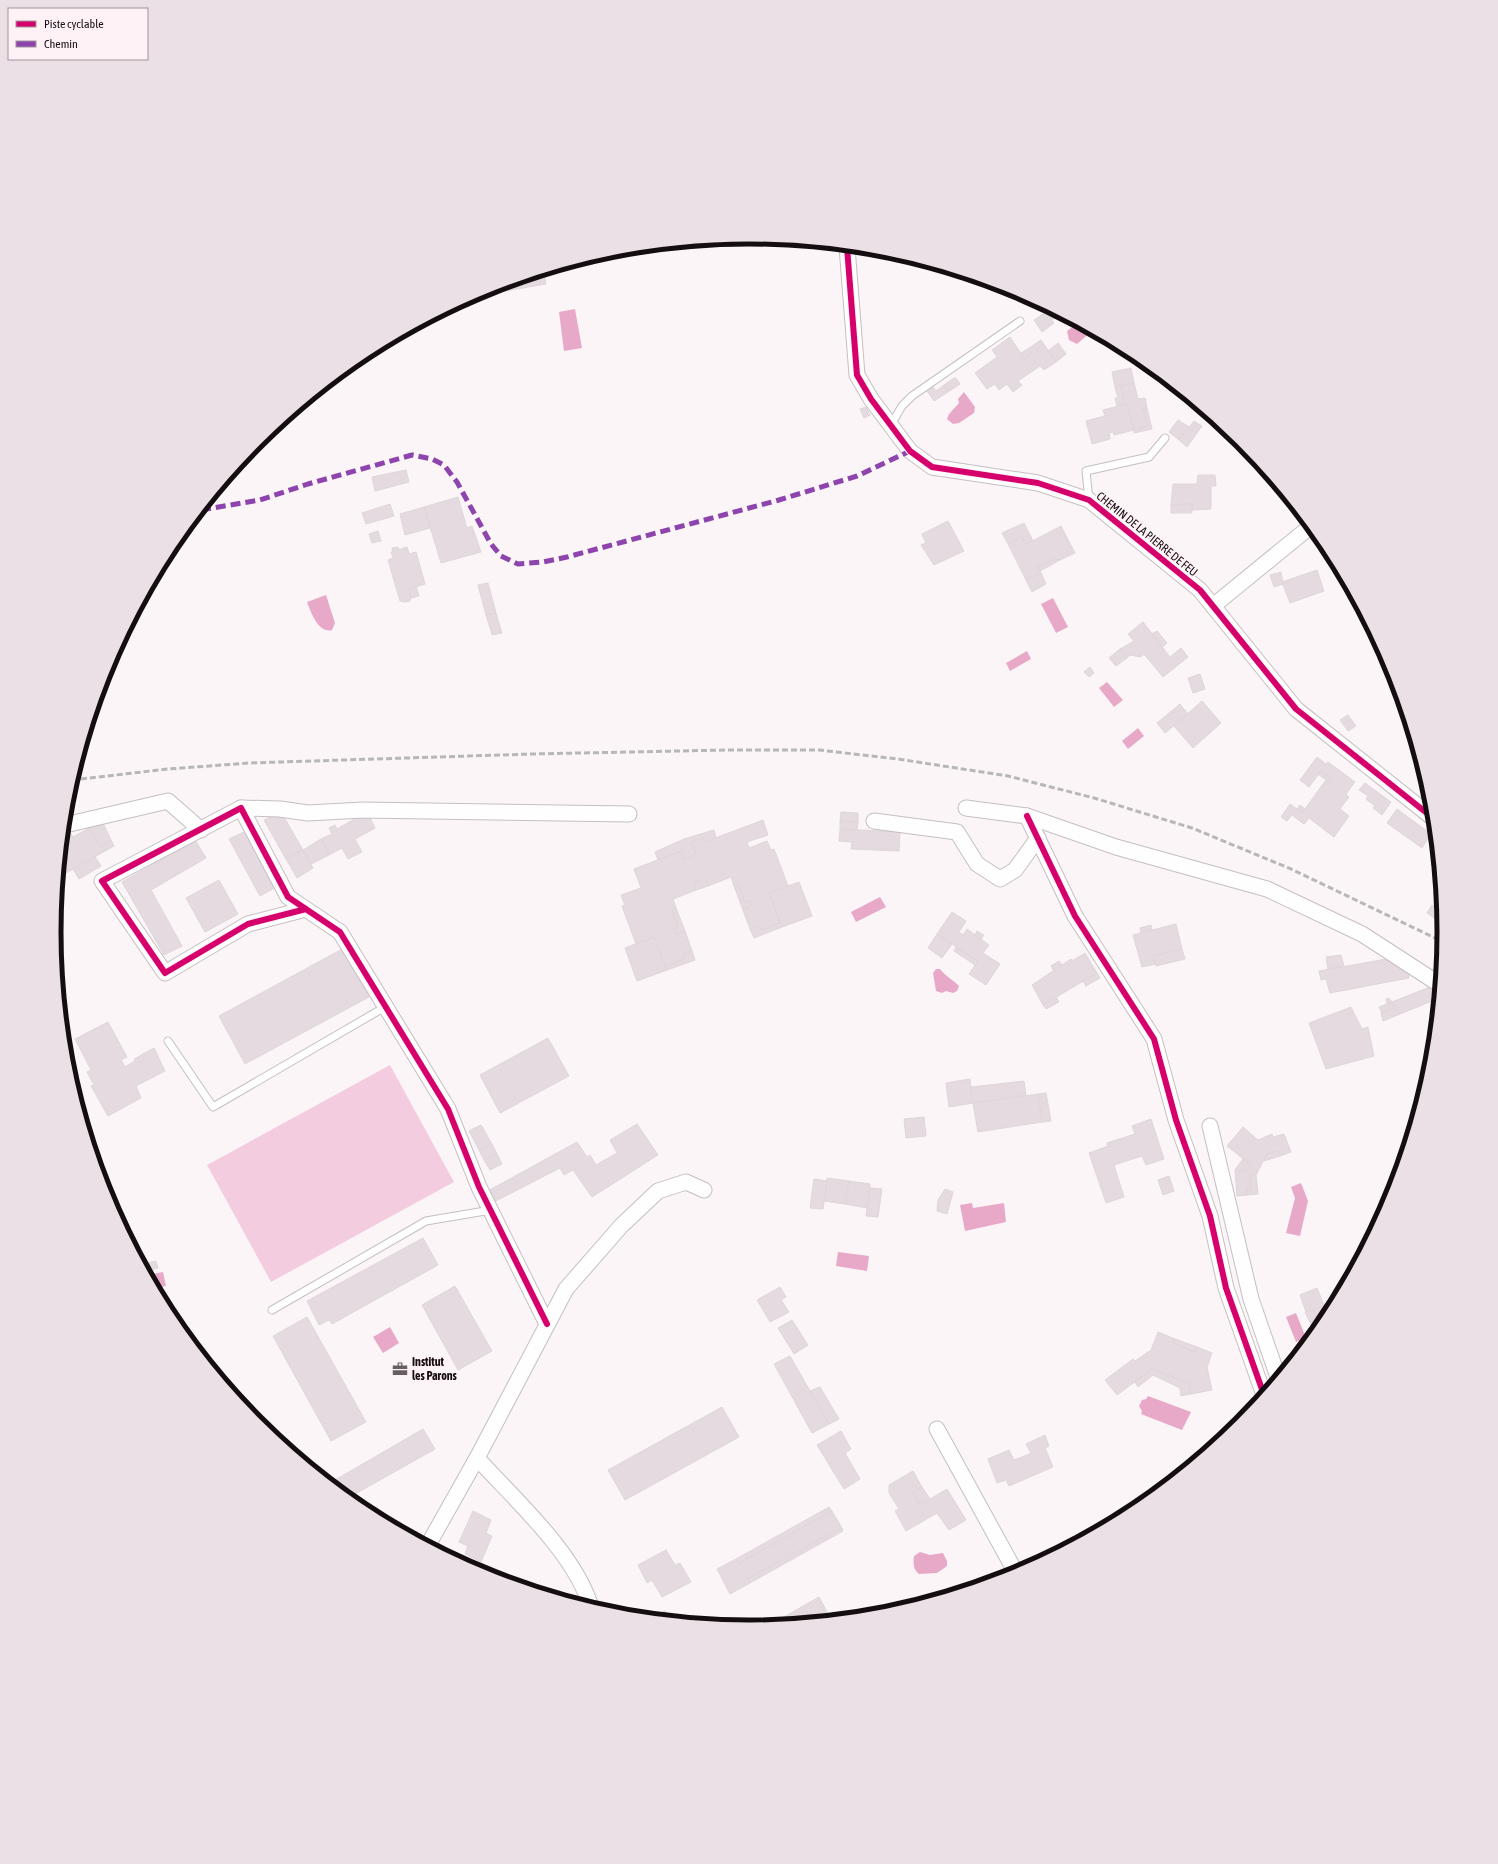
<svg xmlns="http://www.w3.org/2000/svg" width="1498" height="1864" font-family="'Asap Condensed',sans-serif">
<rect width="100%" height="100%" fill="#fbf5f8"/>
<path fill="#f3cddf" d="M390 1065 454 1182 271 1282 207 1165Z"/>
<g fill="#e8a9c8">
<path d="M575 309 582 348 564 351 559 312Z"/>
<path d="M1078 323 1092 331 1077 344 1069 340 1067 331Z"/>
<path d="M964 392 975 407 974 413 959 423 953 424 947 419 949 414 959 403 958 399Z"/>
<path d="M326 595 335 623 332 630C319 634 311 613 307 602Z"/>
<path d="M1053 598 1068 627 1056 633 1041 604Z"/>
<path d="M1027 651 1031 659 1010 671 1006 663Z"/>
<path d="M1107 682 1123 700 1114 707 1099 688Z"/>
<path d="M1138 728 1144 736 1128 749 1122 741Z"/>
<path d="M880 897 886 907 856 922 851 912Z"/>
<path d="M936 969H940C945 976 956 982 959 986L957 991 953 993 946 991 942 993 936 991 933 973Z"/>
<path d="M1301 1183 1308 1201 1300 1236 1286 1233 1295 1198 1291 1187Z"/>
<path d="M972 1203 973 1208 1004 1203 1006 1222 965 1231 960 1205Z"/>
<path d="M838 1252 869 1256 867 1271 836 1266Z"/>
<path d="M163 1272 166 1286 155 1288 148 1275Z"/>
<path d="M1296 1313 1306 1338 1296 1342 1286 1317Z"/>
<path d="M390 1327 399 1343 383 1353 373 1337Z"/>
<path d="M1148 1396 1191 1412 1182 1430 1141 1414 1142 1411 1139 1406 1142 1400 1146 1399Z"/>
<path d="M920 1552 930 1555 943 1553 947 1561V1566L937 1573 919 1574C913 1570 913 1562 914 1556Z"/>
</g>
<g fill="#e5dadf" stroke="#ddd7da">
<path d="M544 271 546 284 494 293 493 287Z"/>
<path d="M1050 309 1060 314 1052 320 1046 312Z"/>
<path d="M1046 312 1054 323 1042 332 1034 320Z"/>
<path d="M1010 337 1024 358 1032 353 1029 348 1041 340 1056 362 1044 370 1040 366 1018 381 1022 385 1013 392 1007 384 999 390 995 384 987 389 975 373 997 357 992 350Z"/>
<path d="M1058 343 1066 354 1056 362 1048 351Z"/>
<path d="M1029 348 1032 353 1024 358 1021 353Z"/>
<path d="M1131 368 1134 383 1115 387 1112 372Z"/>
<path d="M954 378H956L960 384 948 392 944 385Z"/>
<path d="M1134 383 1138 399 1145 398 1147 408 1143 409 1148 426 1134 430 1121 386Z"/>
<path d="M944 385 948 392 934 401 927 391 933 387 936 391Z"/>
<path d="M1121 386 1125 405 1117 406 1115 398H1118L1115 387Z"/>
<path d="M1127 404 1134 430 1114 435 1113 432 1109 433 1110 439 1092 444 1086 421 1105 416 1103 410Z"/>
<path d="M866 407 870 415 864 418 860 409Z"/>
<path d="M1147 408 1152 429 1134 433V430L1148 426 1143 409Z"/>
<path d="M1178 420 1189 427 1179 440 1169 432Z"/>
<path d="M1194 421 1202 426 1187 447 1179 440Z"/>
<path d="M406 470 409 482 375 491 372 477Z"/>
<path d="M1198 475H1215L1216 486H1211V509L1192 510V504L1171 505 1173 484H1197Z"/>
<path d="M458 497 467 528 472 526 481 552 441 563 424 507Z"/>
<path d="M390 504 394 516 366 524 362 513Z"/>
<path d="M1192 504V513H1171V505Z"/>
<path d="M424 507 430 528 405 535 400 514Z"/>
<path d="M948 521 964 551 934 565 921 545 926 543 922 534Z"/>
<path d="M1024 523 1033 541 1025 545 1022 537 1008 544 1002 533Z"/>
<path d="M1061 526 1075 553 1060 560 1055 559 1038 567 1041 573 1026 580 1008 544 1022 537 1025 545Z"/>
<path d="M378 531 381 541 372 543 369 534Z"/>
<path d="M398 547 399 550 393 552 392 548Z"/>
<path d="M407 547 409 554 416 552 425 584 409 589 411 599 410 601 405 602 400 601 388 560 393 558 391 552Z"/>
<path d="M1055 559 1060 560 1040 571 1038 567Z"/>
<path d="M1317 570 1324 591 1290 603 1282 582Z"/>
<path d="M1281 572 1283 584 1274 587 1270 575Z"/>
<path d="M1041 573 1046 584 1032 592 1026 580Z"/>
<path d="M488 583 496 613 486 615 478 585Z"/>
<path d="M416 586 419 596 411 598 409 589Z"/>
<path d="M496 613 502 633 492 635 486 615Z"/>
<path d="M1143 622 1170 657 1181 648 1188 657 1163 677 1144 654 1141 657 1130 655 1127 658 1120 649 1134 641 1128 634Z"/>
<path d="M1157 631 1167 643 1162 647 1152 634Z"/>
<path d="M1120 649 1127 658 1116 666 1109 658Z"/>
<path d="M1090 667 1094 673 1089 677 1084 672Z"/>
<path d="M1200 674 1205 689 1193 693 1188 678Z"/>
<path d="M1202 701 1221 723 1193 748 1174 726Z"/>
<path d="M1180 704 1188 714 1165 733 1157 723Z"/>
<path d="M1348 715 1356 726 1348 731 1340 720Z"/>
<path d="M1317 757 1326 764 1328 762 1355 782 1346 794 1349 797 1340 809 1349 816 1334 837 1309 818 1304 824 1292 815 1287 821 1281 817 1290 804 1302 813 1326 780 1329 782 1331 779 1321 771 1309 787 1300 780Z"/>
<path d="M1321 771 1331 779 1329 782 1318 774Z"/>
<path d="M1365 783 1391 802 1382 815 1373 808 1375 806 1366 799 1368 796 1359 790Z"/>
<path d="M1300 805 1305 809 1302 813 1297 809Z"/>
<path d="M1397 809 1431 834 1422 848 1387 823Z"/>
<path d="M281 812 303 850 286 859 264 820Z"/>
<path d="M367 812 375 828 355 839 362 852 348 859 342 848 329 855 321 839 332 834 329 828 335 825 337 829Z"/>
<path d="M841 812 858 813V822L840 821Z"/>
<path d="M763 820 768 835 747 842 749 848 767 841 771 850 774 849 788 886 769 893 780 923 761 930 759 926 750 929 743 910 751 906 750 901 745 903 738 884 734 886 731 877 708 886 705 879 694 883 696 890 673 899 676 908 672 909 678 928 674 929 676 934 685 931 692 951 683 954 685 959 665 966 654 937 636 944 622 906 625 905 621 895 641 888 634 869 681 851 684 859 696 854 691 842 703 838 705 842Z"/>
<path d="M102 821 111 840 100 847 89 828Z"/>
<path d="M840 821 858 822 857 830 840 829Z"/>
<path d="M89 828 100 847 111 840 114 846 66 873 61 863 64 833 68 830 73 837Z"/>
<path d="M840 829 900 832 899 851 851 849 852 842 839 841Z"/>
<path d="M714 830 716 838 705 842 703 838 691 842 696 854 684 859 681 851 658 860 655 852 684 839Z"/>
<path d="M246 831 276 887 260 896 229 839Z"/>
<path d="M321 839 329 855 311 864 303 850Z"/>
<path d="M195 840 206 858 151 890 182 946 164 955 122 882Z"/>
<path d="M303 850 313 868 297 878 286 859Z"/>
<path d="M95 857 101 866 79 879 73 869Z"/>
<path d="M705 879 708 886 696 890 694 883Z"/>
<path d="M219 880 238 914 205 932 186 898Z"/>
<path d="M799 882 812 916 782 927 769 893Z"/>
<path d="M738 884 745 903 750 901 751 906 743 910 734 886Z"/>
<path d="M1432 905 1442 912 1443 924 1427 913Z"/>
<path d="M676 908 685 931 676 934 674 929 678 928 672 909Z"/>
<path d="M952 912 966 921 959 932 963 935 967 929 989 945 983 953 1000 964 986 985 969 974 978 961 937 934Z"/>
<path d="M780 923 782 927 754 938 750 929 759 926 761 930Z"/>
<path d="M1176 924 1182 949 1153 956 1156 964 1142 967 1133 935Z"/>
<path d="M1151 925 1152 930 1141 933 1140 928Z"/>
<path d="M977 931 984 935 981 939 975 935Z"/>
<path d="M937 934 952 944 942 958 928 948Z"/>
<path d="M654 937 667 970 637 981 625 948Z"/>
<path d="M956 947 978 961 975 965 954 951Z"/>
<path d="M344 948 369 997 245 1064 219 1016Z"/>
<path d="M1182 949 1185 959 1156 966 1153 956Z"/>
<path d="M692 951 695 960 667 970 665 966 685 959 683 954Z"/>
<path d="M1085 953 1097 973 1043 1005 1032 985 1071 959 1072 961Z"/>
<path d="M1341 955 1344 966 1328 969 1326 957Z"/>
<path d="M1392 958 1407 967 1409 978 1330 993 1326 979 1321 980 1319 971Z"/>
<path d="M1059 961 1062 965 1053 970 1051 966Z"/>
<path d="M1097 973 1100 978 1086 986 1083 981Z"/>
<path d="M1435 985 1438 992 1437 999 1383 1021 1381 1013 1394 1008 1392 1002Z"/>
<path d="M1056 997 1059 1002 1046 1009 1043 1005Z"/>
<path d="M1389 998 1392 1002 1387 1004 1386 999Z"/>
<path d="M1392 1002 1394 1008 1382 1013 1379 1007Z"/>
<path d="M1351 1007 1362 1029 1368 1027 1374 1056 1326 1069 1309 1023Z"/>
<path d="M108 1022 127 1057 121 1060 125 1067 135 1061 134 1059 154 1048 165 1071 136 1086 141 1098 108 1116 91 1086 94 1085 87 1072 91 1070 75 1039Z"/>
<path d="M548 1038 569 1076 500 1113 480 1075Z"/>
<path d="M970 1079 973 1103 949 1107 946 1083Z"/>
<path d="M1024 1081 1026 1095 973 1103 971 1087Z"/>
<path d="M1046 1093 1051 1121 1042 1122 1038 1094Z"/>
<path d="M1038 1094 1042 1122 978 1132 973 1103Z"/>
<path d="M924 1117 926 1136 906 1138 904 1119Z"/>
<path d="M1151 1119 1164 1159 1146 1165 1142 1156 1114 1165 1124 1197 1106 1203 1089 1153 1111 1145 1110 1142 1135 1134 1132 1126Z"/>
<path d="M637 1124 658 1155 592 1197 573 1170 564 1175 560 1168 492 1203 486 1192 577 1142 587 1157 590 1155 596 1165 617 1153 610 1140Z"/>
<path d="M481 1125 492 1144 479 1150 469 1131Z"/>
<path d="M1243 1127 1258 1140 1272 1134 1273 1137 1284 1134 1291 1152 1280 1156 1278 1151 1267 1154 1256 1175H1250L1251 1188 1247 1189 1248 1195 1237 1196 1235 1170 1245 1172 1251 1165 1227 1146Z"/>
<path d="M1110 1142 1111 1145 1108 1147 1107 1143Z"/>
<path d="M492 1144 497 1154 484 1160 479 1150Z"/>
<path d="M1278 1151 1280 1156 1264 1161 1267 1154Z"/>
<path d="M497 1154 502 1164 490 1170 484 1160Z"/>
<path d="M1243 1159 1251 1165 1245 1172 1235 1170Z"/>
<path d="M1250 1175H1256L1258 1194 1248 1195 1247 1189 1251 1188Z"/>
<path d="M1169 1176 1174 1191 1163 1195 1158 1180Z"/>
<path d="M827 1178 849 1181 845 1204 824 1201Z"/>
<path d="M814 1179 827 1181 823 1209 810 1208Z"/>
<path d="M849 1181 870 1184 867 1208 845 1204Z"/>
<path d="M870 1188 882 1189 878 1217 866 1216Z"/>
<path d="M945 1189 953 1192 947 1214 937 1211 938 1200Z"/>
<path d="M423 1238 438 1265 332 1324 329 1320 319 1325 307 1301Z"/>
<path d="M156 1261 158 1268 149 1270 148 1263Z"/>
<path d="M1348 1278 1344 1286 1342 1280Z"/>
<path d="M455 1286 492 1351 458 1370 422 1305Z"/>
<path d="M780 1287 786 1297 781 1300 789 1312 770 1322 757 1300Z"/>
<path d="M1317 1288 1324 1305 1337 1300 1327 1318 1320 1326 1313 1309 1306 1312 1300 1295Z"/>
<path d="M1313 1309 1320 1326 1313 1329 1305 1312Z"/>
<path d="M307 1317 366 1422 331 1441 273 1336Z"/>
<path d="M792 1320 808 1345 794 1354 778 1328Z"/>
<path d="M1158 1332 1175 1339 1173 1343 1195 1352 1197 1347 1212 1353 1207 1367 1212 1390 1191 1394 1189 1383 1152 1369 1117 1395 1105 1380 1133 1359 1135 1361 1151 1350Z"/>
<path d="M1175 1339 1197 1347 1195 1352 1173 1343Z"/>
<path d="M790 1356 829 1424 812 1433 774 1364Z"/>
<path d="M1152 1369 1189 1383 1191 1394 1181 1396 1180 1388 1153 1375 1138 1387 1135 1382Z"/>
<path d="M820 1387 839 1419 829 1424 810 1391Z"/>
<path d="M722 1407 739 1437 625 1500 608 1470Z"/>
<path d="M423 1429 435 1449 348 1498 330 1483Z"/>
<path d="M841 1431 851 1449 845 1453 860 1479 844 1489 817 1445Z"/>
<path d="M1045 1435 1049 1446 1045 1448 1053 1467 1009 1486 1006 1480 997 1483 988 1459 1009 1450 1014 1460 1022 1457 1031 1453 1026 1444Z"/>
<path d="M913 1471 922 1487 913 1492 920 1505 947 1489 966 1520 949 1530 937 1513 906 1531 895 1511 899 1509 889 1493V1485Z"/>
<path d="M922 1487 930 1499 920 1505 913 1492Z"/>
<path d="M829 1507 832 1511 738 1564 736 1559Z"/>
<path d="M473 1511 491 1520 486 1533 492 1536 481 1562 465 1554 468 1546 459 1542Z"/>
<path d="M832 1511 842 1528 747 1579 750 1583 730 1594 717 1569 736 1559 738 1564Z"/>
<path d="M842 1528 843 1531 750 1583 747 1579Z"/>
<path d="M666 1550 675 1565 680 1563 691 1582 662 1597 652 1580 647 1583 638 1565Z"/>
<path d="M819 1597 831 1619 782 1624 786 1621 784 1617Z"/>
<path d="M665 1611 670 1619 652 1617Z"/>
<path d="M784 1617 786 1621 770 1625Z"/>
</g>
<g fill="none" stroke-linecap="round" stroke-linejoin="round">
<g stroke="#c5bfc2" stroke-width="9">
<g id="lane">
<path d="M891 425 902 406 912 396 1020 321"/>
<path d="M1089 500 1086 471 1149 457 1165 438"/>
<path d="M168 1041 213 1107 385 1007"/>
<path d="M272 1310 426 1221 491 1210"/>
</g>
</g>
<g stroke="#c5bfc2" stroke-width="17">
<g id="street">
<path d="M847 247 857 375 871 399 910 451 932 467 1038 483 1089 500 1200 590 1296 709 1433 818"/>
<path d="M1213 606 1311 526"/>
<path d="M241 808 280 809 308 813 363 810 629 814"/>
<path d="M966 808 1027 816 1116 847 1267 889 1362 934 1439 984"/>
<path d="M1027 816 1075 916 1154 1039 1176 1120 1210 1216 1226 1288 1264 1395"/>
<path d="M874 821 957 832 977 864 1000 879 1015 870 1038 838"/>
<path d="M65 825 168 801 201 830"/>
<path d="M306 909 248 924 165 973 102 881 241 808 288 897 340 932 448 1109 479 1187 547 1324"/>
<path d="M1210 1126 1251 1299 1278 1377"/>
<path d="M937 1429 1016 1573"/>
<path d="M477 1458C516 1501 574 1552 591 1607"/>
<path d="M428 1545 477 1458 566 1289 621 1226 658 1191 686 1182 704 1190"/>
</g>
</g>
<use href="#lane" stroke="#fefefe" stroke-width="7"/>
<use href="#street" stroke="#fefefe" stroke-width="15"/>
<path stroke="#b8b7b7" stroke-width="3" stroke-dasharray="6 3" stroke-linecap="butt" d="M72 780 168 769 249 763 532 754 728 750H819L898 759 1008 776 1094 798 1192 828 1291 869 1435 938 1443 943"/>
<path stroke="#8e44ad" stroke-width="5" stroke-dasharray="10 5" stroke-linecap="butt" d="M201 510 260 500 308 484 412 455 432 459 444 465 457 482 491 544 501 556 518 564 543 562 567 557 779 500 857 476 910 451"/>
<g stroke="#fef2f7" stroke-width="8">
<g id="cycleway">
<path d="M847 247 857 375 871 399 910 451 932 467 1038 483 1089 500 1200 590 1296 709 1433 818"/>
<path d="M1027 816 1075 916 1154 1039 1176 1120 1210 1216 1226 1288 1264 1395"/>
<path d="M306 909 248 924 165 973 102 881 241 808 288 897 340 932 448 1109 479 1187 547 1324"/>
</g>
</g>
<use href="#cycleway" stroke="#d6006c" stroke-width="6"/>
</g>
<defs>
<g id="office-bare" transform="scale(1.2)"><path d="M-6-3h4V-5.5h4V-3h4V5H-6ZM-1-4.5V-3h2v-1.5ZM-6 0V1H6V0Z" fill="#655f62" stroke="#fef2f7" stroke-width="2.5" paint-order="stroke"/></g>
</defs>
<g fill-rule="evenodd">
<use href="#office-bare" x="400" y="1369"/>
</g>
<g text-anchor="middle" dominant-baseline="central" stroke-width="3" stroke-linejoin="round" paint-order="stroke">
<g font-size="12" fill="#140e11" stroke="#fef2f7">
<text transform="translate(1147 534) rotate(39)">CHEMIN DE LA PIERRE DE FEU</text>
</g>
<g font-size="12" font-weight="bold" fill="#140e11" stroke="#fef2f7" text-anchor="start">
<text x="412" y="1362">Institut<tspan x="412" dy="14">les Parons</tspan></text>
</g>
</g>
<path d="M0 0H1498V1864H0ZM61 932a688 688 0 1 1 1376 0a688 688 0 1 1-1376 0Z" fill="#ebe0e5" fill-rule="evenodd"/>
<path fill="none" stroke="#140e11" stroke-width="5" d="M61 932a688 688 0 1 1 1376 0a688 688 0 1 1-1376 0Z"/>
<rect x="8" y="8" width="140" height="52" fill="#fef2f7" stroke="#a0979b"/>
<rect x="16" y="21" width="20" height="6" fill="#d6006c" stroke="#a0979b"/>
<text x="44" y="28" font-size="12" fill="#140e11">Piste cyclable</text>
<rect x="16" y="41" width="20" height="6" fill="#8e44ad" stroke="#a0979b"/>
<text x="44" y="48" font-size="12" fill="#140e11">Chemin</text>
</svg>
